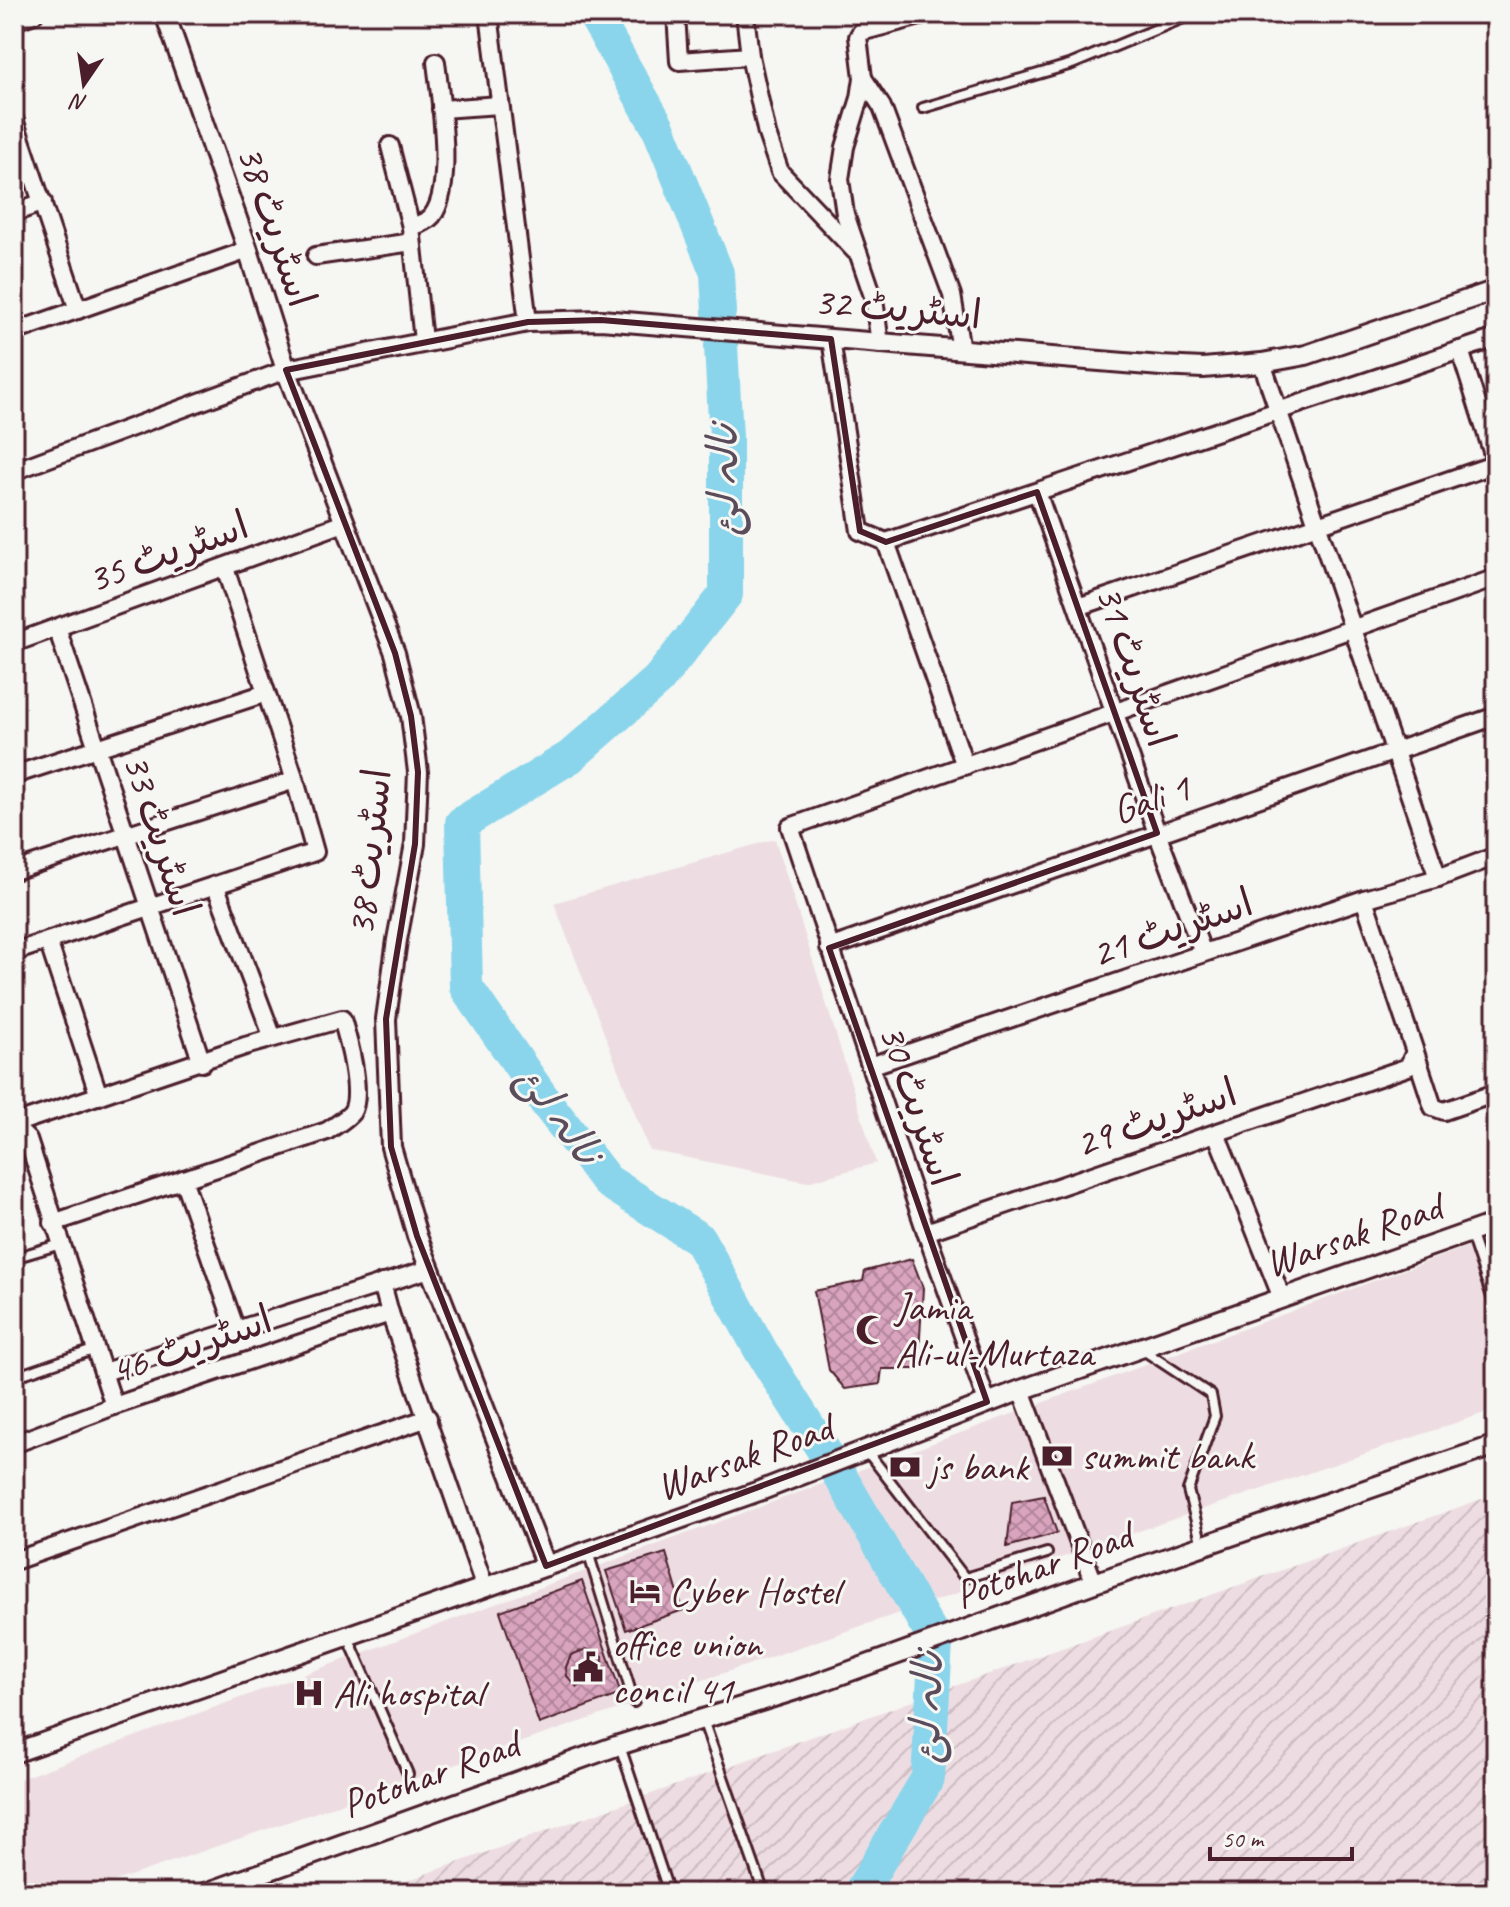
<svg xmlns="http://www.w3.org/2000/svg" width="1510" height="1907" font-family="Caveat,'Playpen Sans Arabic',sans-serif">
<defs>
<pattern id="industrial-furrows" width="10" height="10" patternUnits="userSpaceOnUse" patternTransform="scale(2)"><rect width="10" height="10" fill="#eddde2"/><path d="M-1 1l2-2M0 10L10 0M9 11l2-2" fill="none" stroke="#cdbdc2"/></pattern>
<pattern id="building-cross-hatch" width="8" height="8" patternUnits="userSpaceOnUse" patternTransform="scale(2)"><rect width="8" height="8" fill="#d9a4be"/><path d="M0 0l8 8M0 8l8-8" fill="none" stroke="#b2859b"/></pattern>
</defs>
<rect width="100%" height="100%" fill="#f6f6f2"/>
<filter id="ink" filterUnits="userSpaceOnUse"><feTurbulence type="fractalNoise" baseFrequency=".0125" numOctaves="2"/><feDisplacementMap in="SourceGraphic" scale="16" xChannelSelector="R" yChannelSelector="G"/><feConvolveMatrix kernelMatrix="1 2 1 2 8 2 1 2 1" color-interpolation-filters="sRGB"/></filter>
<g filter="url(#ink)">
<g fill="#eddde2">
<path d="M775 839 876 1163 807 1182 649 1150 554 903Z"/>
<path d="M1496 1236V1409L80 1893H14V1781Z"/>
</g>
<path fill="url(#industrial-furrows)" d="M1496 1494V1893H372Z"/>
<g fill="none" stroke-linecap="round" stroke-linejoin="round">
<g stroke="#8ad5eb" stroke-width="34">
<path d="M594 14 658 127 717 273 719 312"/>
<path d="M721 346 726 437V594L658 680 570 757 462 823 466 987 541 1096 607 1181 699 1239 761 1351 846 1486 936 1642 928 1778 860 1893"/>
</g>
</g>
<g fill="url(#building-cross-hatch)" stroke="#4a1f2b" stroke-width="2">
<path d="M912 1259 923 1288 918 1369H882L880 1384 845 1389 829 1370 814 1291 863 1281 865 1271Z"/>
<path d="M1044 1496 1057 1533 1007 1547 1012 1502Z"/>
<path d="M666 1553 683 1610 626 1630 606 1571Z"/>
<path d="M582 1581 621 1694 539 1724 500 1611Z"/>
<path d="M586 1649 603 1656 602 1677 577 1687 567 1676 566 1667 571 1655Z"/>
</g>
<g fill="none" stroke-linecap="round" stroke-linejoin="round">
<g stroke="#4a1f2b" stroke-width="14">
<g id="service">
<path d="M923 108 1072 64 1193 14"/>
<path d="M1470 1232 1496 1309"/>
<path d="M14 1258 61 1244"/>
<path d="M1143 1350 1211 1395 1215 1416 1188 1490 1202 1545"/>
<path d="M14 1377 96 1349"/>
<path d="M866 1450 965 1578 1047 1553"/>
<path d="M588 1552 634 1702"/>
<path d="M348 1637 408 1774"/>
<path d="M703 1720 764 1893"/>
<path d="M620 1746 669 1893"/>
</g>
</g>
<g stroke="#4a1f2b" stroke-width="22">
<g id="minor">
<path d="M676 14 679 61 750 56"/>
<path d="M745 14 750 56 767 134 780 172 855 251"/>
<path d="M14 21 34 14"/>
<path d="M490 22 528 322"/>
<path d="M863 78 882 107 952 295 961 350"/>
<path d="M441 109 500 105"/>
<path d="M14 119 78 310"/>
<path d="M390 146 411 227 423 341"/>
<path d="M14 213 43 202"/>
<path d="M411 227C419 224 427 222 432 216 455 187 440 97 436 62"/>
<path d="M316 256 412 242"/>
<path d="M14 332 248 250"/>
<path d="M831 339 860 531 886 542"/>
<path d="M880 344 874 299 845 214 840 179 845 147 860 98 863 78 858 37 861 32 928 14"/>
<path d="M1460 350 1496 464"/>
<path d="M1262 363 1438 878"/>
<path d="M14 471 286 370"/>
<path d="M1037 492 1157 833 1203 953"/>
<path d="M1078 607 1496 464"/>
<path d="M57 628 202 1063"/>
<path d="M14 643 344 523"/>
<path d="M965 766 886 542 1496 338"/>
<path d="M14 775 266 693"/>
<path d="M14 871 295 780"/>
<path d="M216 887 273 1038"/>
<path d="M48 941 99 1096"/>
<path d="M829 948 1496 716"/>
<path d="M14 952 315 852 295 780 225 568"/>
<path d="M1415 1052 1433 1107 1444 1111 1496 1093"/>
<path d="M870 1066 1364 899 1438 878 1496 856"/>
<path d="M14 1124 245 1046 342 1019C348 1039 363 1094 352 1112 347 1119 334 1126 327 1131L53 1223"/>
<path d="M14 1130 20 1132 28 1140 114 1406"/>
<path d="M1216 1133 1282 1298"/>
<path d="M183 1179 236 1330"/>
<path d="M926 1232 1408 1067 1415 1052 1364 899"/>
<path d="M382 1283 390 1313 485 1588"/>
<path d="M104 1372 429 1269"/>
<path d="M1021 1390 1094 1583"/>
<path d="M987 1402 926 1232 790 827 1496 578"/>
<path d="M14 1444 114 1406 390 1313"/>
<path d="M14 1561 428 1418"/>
</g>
</g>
<g stroke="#4a1f2b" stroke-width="24">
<g id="tertiary">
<path d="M165 14 248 250 286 370 395 653 411 716 418 772 415 844 397 940 386 1019 391 1147 417 1236 546 1566"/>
<path d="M286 370 528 322 601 320 1161 366 1203 368 1262 363 1306 355 1496 290"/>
<path d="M14 1753 762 1490 1021 1390 1496 1223"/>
<path d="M206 1893 619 1745 812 1685 1094 1583 1496 1445"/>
</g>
</g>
<use href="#service" stroke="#f6f6f2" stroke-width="8"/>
<use href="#minor" stroke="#f6f6f2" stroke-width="16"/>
<use href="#tertiary" stroke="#f6f6f2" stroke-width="18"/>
</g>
</g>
<path fill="none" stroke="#4a1f2b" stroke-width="6" stroke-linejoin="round" d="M601 320 831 339 860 531 886 542 1037 492 1157 833 829 948 987 1402 546 1566 417 1236 391 1147 386 1019 415 844 418 772 411 716 395 653 286 370 528 322Z"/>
<defs>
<g id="mosque-bare" transform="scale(2.4)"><path d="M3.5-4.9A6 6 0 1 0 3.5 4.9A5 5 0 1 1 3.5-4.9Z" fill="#4a1f2b" stroke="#f6f6f2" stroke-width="2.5" paint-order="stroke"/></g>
<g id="bank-bare" transform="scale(2.4)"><path d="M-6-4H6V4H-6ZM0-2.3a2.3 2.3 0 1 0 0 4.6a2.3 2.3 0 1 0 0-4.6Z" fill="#4a1f2b" stroke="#f6f6f2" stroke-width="2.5" paint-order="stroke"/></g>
<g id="hotel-bare" transform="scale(2.4)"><path d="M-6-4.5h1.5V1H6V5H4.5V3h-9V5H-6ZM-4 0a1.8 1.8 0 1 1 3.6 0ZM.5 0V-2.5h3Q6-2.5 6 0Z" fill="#4a1f2b" stroke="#f6f6f2" stroke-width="2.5" paint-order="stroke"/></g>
<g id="civic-bare" transform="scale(2.4)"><path d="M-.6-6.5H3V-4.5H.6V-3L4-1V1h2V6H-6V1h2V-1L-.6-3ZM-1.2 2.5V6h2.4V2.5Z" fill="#4a1f2b" stroke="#f6f6f2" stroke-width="2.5" paint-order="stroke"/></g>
<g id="hospital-bare" transform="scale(2.4)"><path d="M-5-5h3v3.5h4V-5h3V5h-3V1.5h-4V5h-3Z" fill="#4a1f2b" stroke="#f6f6f2" stroke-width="2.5" paint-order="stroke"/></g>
</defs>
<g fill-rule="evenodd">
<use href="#mosque-bare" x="871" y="1330"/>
<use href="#bank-bare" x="1057" y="1456"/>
<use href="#bank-bare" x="905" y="1467"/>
<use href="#hotel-bare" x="645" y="1591"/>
<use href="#civic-bare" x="588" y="1667"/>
<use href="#hospital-bare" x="309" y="1693"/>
</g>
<g text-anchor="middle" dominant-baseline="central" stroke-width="6" stroke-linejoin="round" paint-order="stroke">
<g font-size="40" fill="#4a1f2b" stroke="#f6f6f2">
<text transform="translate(276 226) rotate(71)">اسٹریٹ 38</text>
<text transform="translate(898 308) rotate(5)">اسٹریٹ 32</text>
<text transform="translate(168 552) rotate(-20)">اسٹریٹ 35</text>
<text transform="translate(1135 666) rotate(71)">اسٹریٹ 31</text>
<text transform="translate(1151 799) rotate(-19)">Gali 1</text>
<text transform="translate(161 835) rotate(72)">اسٹریٹ 33</text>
<text transform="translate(369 852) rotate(-84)">اسٹریٹ 38</text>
<text transform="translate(1172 928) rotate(-19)">اسٹریٹ 21</text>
<text transform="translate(918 1105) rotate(71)">اسٹریٹ 30</text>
<text transform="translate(1156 1118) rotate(-19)">اسٹریٹ 29</text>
<text transform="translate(1353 1235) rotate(-19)">Warsak Road</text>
<text transform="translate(191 1345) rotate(-19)">اسٹریٹ 46</text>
<text transform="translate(744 1457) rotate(-20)">Warsak Road</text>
<text transform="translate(1043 1565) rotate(-20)">Potohar Road</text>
<text transform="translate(430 1774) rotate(-20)">Potohar Road</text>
</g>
<g font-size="40" fill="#4a1f2b" stroke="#f6f6f2" text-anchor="start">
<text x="895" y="1307">Jamia<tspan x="895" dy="46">Ali-ul-Murtaza</tspan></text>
<text x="1081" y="1456">summit bank</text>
<text x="929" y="1467">js bank</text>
<text x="669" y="1591">Cyber Hostel</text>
<text x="612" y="1644">office union<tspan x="612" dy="46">concil 41</tspan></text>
<text x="333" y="1693">Ali hospital</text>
</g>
<g font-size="42" font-style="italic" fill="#5a4c5b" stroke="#f6f6f2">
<text transform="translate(724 479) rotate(-91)">نالہ لئ</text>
<text transform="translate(560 1116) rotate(54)">نالہ لئ</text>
<text transform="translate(927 1706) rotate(-88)">نالہ لئ</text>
</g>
</g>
<rect width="1510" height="1907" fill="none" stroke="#f6f6f2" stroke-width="48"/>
<rect x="24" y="24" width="1462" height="1859" fill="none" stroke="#4a1f2b" stroke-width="3" filter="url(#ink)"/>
<g transform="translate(84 84) rotate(193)" stroke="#f6f6f2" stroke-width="6" paint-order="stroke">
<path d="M0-6L14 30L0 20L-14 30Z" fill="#4a1f2b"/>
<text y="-12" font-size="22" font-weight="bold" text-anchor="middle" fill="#4a1f2b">N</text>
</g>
<path d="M1210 1847v12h142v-12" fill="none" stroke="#4a1f2b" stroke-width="4"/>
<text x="1222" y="1847" font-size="24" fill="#4a1f2b" stroke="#f6f6f2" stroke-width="6" paint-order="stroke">50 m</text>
</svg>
